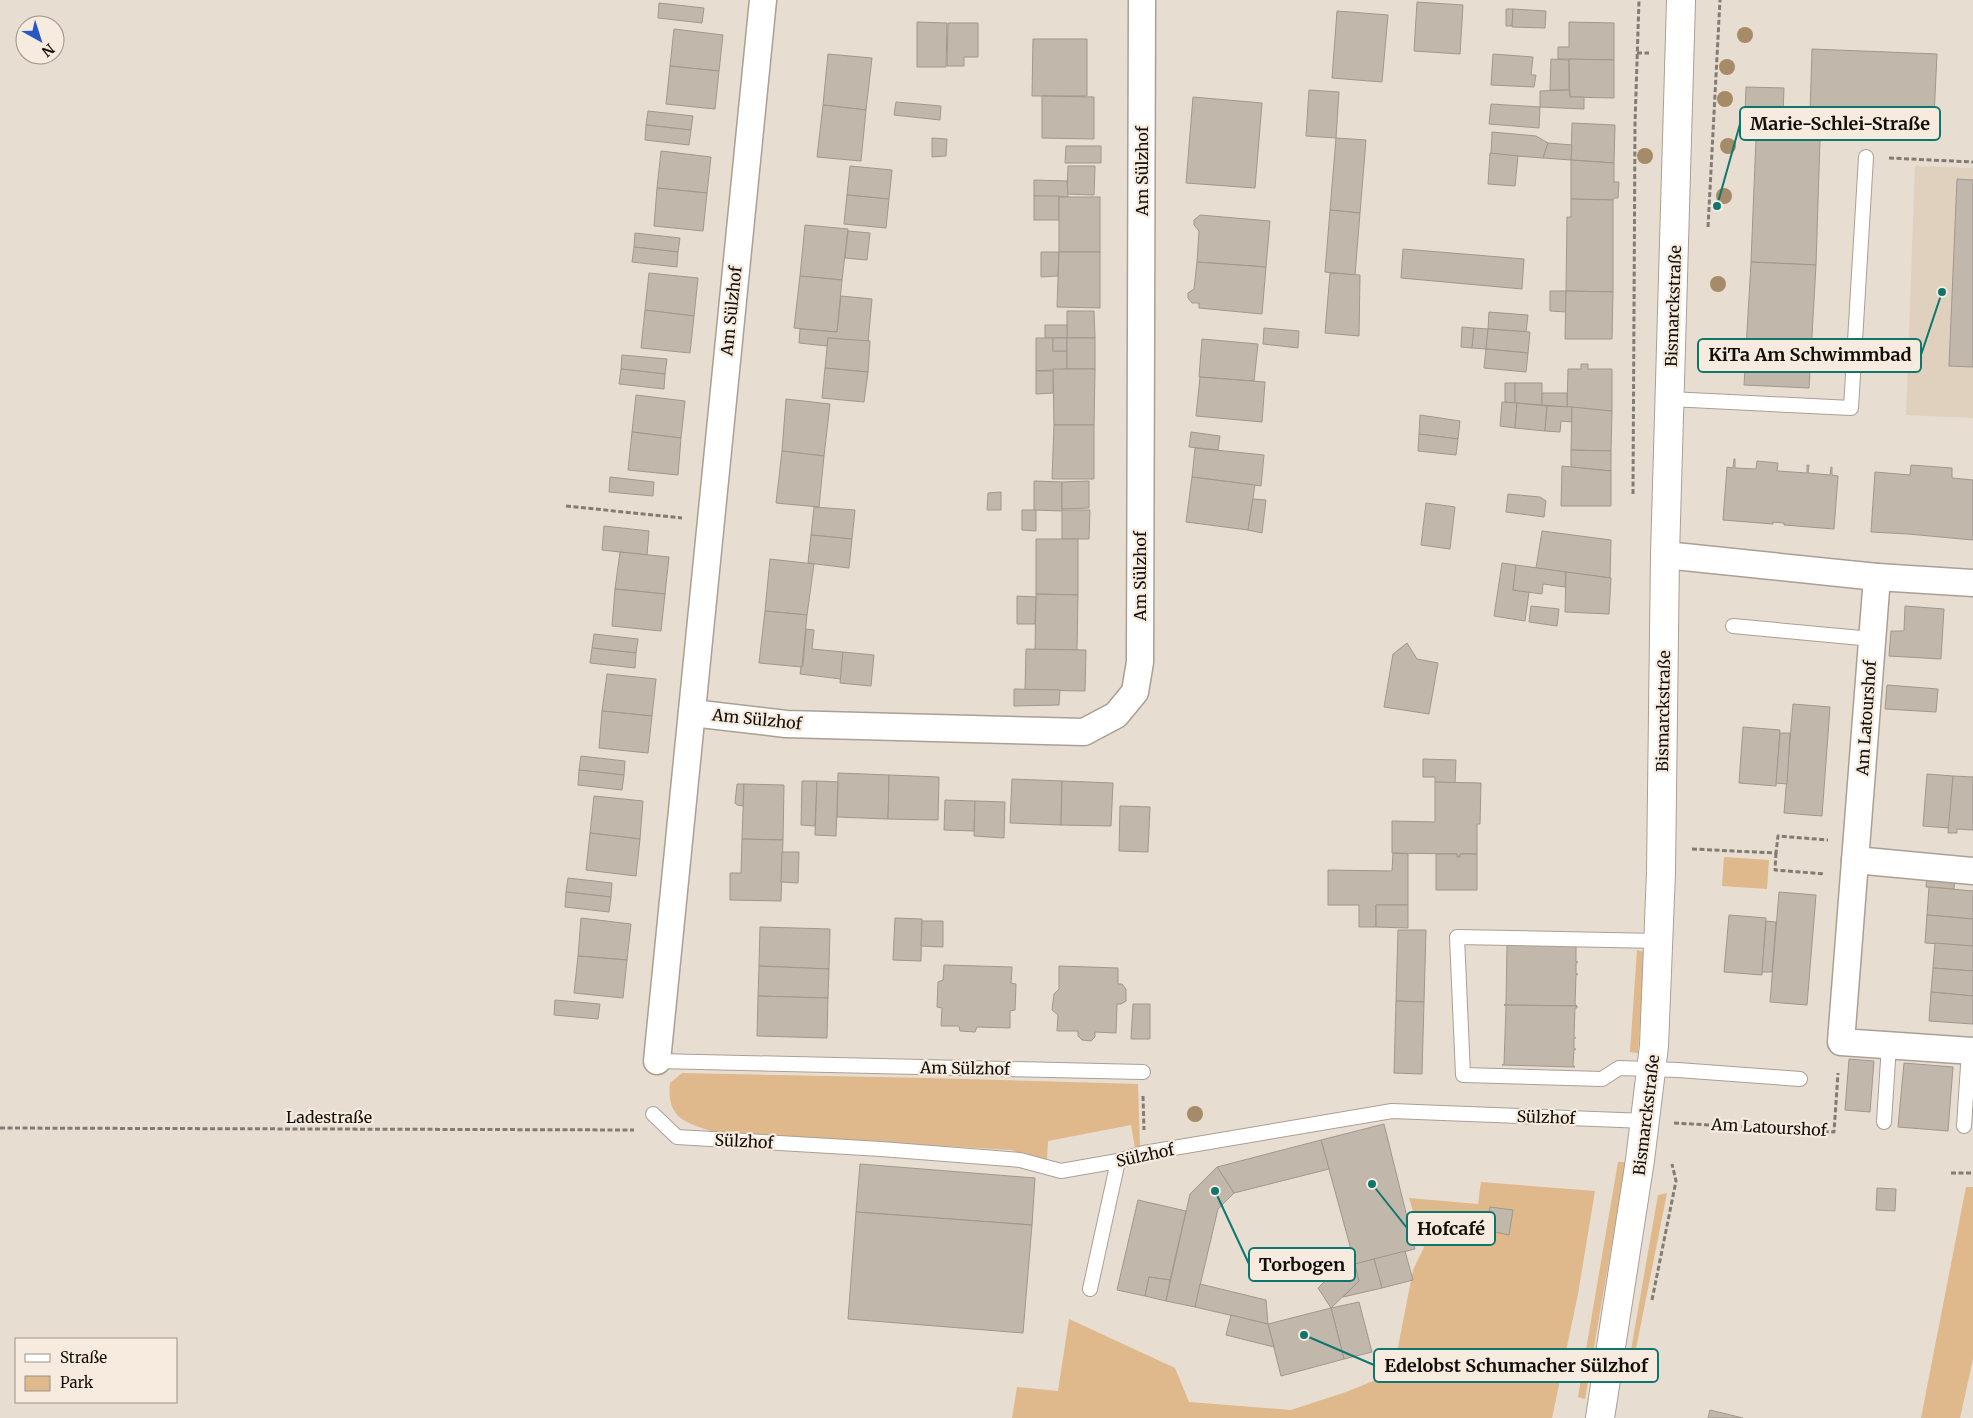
<svg xmlns="http://www.w3.org/2000/svg" width="1973" height="1418" font-family="Merriweather,serif">
<rect width="100%" height="100%" fill="#e8ddd1"/>
<path fill="#e0d0be" d="M1915 166 1973 168V418L1906 415Z"/>
<g fill="#dfb88b">
<path d="M1724 857 1769 860 1767 889 1722 886Z"/>
<path d="M1637 950 1645 952 1638 1053 1630 1052Z"/>
<path d="M682 1073 927 1078 1138 1084 1140 1148H1135L1131 1125 1048 1141 1047 1161 1011 1150 717 1133C688 1123 666 1121 670 1083Z"/>
<path d="M1618 1162H1626L1585 1399 1578 1397Z"/>
<path d="M1481 1182 1595 1191 1578 1294 1552 1418H1012L1017 1387 1058 1391 1069 1319 1175 1368 1189 1402 1291 1410 1346 1392 1393 1373 1413 1270 1424 1247 1409 1198 1478 1204Z"/>
<path d="M1966 1187H1973V1359L1960 1418H1921Z"/>
<path d="M1667 1193 1631 1374 1627 1373 1658 1195Z"/>
</g>
<g fill="#c1b7ab" stroke="#a2978c">
<path d="M1417 2 1463 5 1460 54 1414 51Z"/>
<path d="M659 3 704 8 702 23 658 18Z"/>
<path d="M1506 9H1513L1512 26H1506Z"/>
<path d="M1513 9 1546 11 1545 28 1512 27Z"/>
<path d="M1337 11 1388 15 1382 82 1332 78Z"/>
<path d="M917 22 947 23 946 67H917Z"/>
<path d="M1569 22 1614 23V60L1558 59V47H1569Z"/>
<path d="M948 23H978V57H964V66H947Z"/>
<path d="M674 29 723 35 719 71 670 66Z"/>
<path d="M1033 39H1087V96H1032Z"/>
<path d="M1812 49 1937 54 1934 117 1810 113Z"/>
<path d="M828 54 872 58 866 110 823 105Z"/>
<path d="M1493 54 1533 57 1531 75H1536L1534 87 1491 85Z"/>
<path d="M1551 59 1569 60V90H1550Z"/>
<path d="M1569 59 1614 60V98L1570 97Z"/>
<path d="M670 66 719 71 715 109 666 104Z"/>
<path d="M1746 87 1784 88 1783 113 1745 112Z"/>
<path d="M1309 90 1339 92 1336 138 1306 136Z"/>
<path d="M1569 90 1570 97H1584V109L1540 107V91Z"/>
<path d="M1042 96 1094 97V139L1042 138Z"/>
<path d="M1193 97 1262 103 1255 188 1186 183Z"/>
<path d="M896 102 941 106 940 120 894 115Z"/>
<path d="M1491 104 1540 107 1539 128 1489 124Z"/>
<path d="M823 105 866 110 861 161 817 157Z"/>
<path d="M648 111 693 116 691 130 646 125Z"/>
<path d="M1572 123 1615 125 1614 163 1571 160Z"/>
<path d="M646 125 691 130 689 145 645 140Z"/>
<path d="M1492 132 1536 136 1548 143 1543 158 1491 154Z"/>
<path d="M932 138 947 139 946 156 932 157Z"/>
<path d="M1336 138 1366 140 1360 213 1330 210Z"/>
<path d="M1756 138 1820 140 1816 265 1751 262Z"/>
<path d="M1548 143 1572 145 1571 160 1543 158Z"/>
<path d="M1066 146H1101V163H1065Z"/>
<path d="M661 151 711 157 707 193 657 188Z"/>
<path d="M1490 153 1518 156 1515 186 1488 184Z"/>
<path d="M1571 160 1614 163V182H1619L1618 198H1614L1613 200 1571 199Z"/>
<path d="M850 166 892 170 889 199 847 195Z"/>
<path d="M1068 166H1095L1094 195 1067 194Z"/>
<path d="M1957 179 1973 180V367L1949 366Z"/>
<path d="M1034 180 1067 181 1068 197 1034 196Z"/>
<path d="M657 188 707 193 703 231 654 226Z"/>
<path d="M847 195 889 199 886 228 844 224Z"/>
<rect x="1034" y="196" width="25" height="24"/>
<rect x="1059" y="197" width="41" height="55"/>
<path d="M1571 199 1613 200V292L1566 291 1567 217H1571Z"/>
<path d="M1330 210 1360 213 1355 275 1325 272Z"/>
<path d="M1200 215 1270 221 1266 267 1197 262 1199 231 1194 225V220Z"/>
<path d="M805 225 848 229 842 280 800 276Z"/>
<path d="M848 231 870 233 867 260 845 258Z"/>
<path d="M635 233 680 238 678 252 634 247Z"/>
<path d="M634 247 678 252 677 267 632 262Z"/>
<path d="M1403 249 1524 259 1522 289 1401 278Z"/>
<path d="M1041 252H1059L1058 276 1041 277Z"/>
<path d="M1059 252H1100V308L1057 307Z"/>
<path d="M1197 262 1266 267 1262 314 1199 308V303H1192L1188 298V293L1194 289Z"/>
<path d="M1751 262 1816 265 1809 388 1744 385Z"/>
<path d="M649 273 698 278 694 316 645 310Z"/>
<path d="M1330 273 1360 275 1359 336 1325 333Z"/>
<path d="M800 276 842 280 837 332 794 328Z"/>
<path d="M1550 291H1566V312L1550 311Z"/>
<path d="M1566 291 1613 292 1612 339H1565Z"/>
<path d="M841 296 872 299 868 342 828 338 827 346 799 343 800 329 837 332Z"/>
<path d="M645 310 694 316 690 353 641 348Z"/>
<path d="M1067 311H1094L1095 338H1067Z"/>
<path d="M1489 312 1528 315 1526 332 1488 329Z"/>
<rect x="1045" y="325" width="22" height="13"/>
<path d="M1462 327 1474 328 1472 348 1461 347Z"/>
<path d="M1264 328 1299 331 1298 348 1263 344Z"/>
<path d="M1474 328 1488 329 1486 349 1472 348Z"/>
<path d="M1488 329 1530 332 1528 353 1486 349Z"/>
<path d="M828 338 870 341 868 372 825 368Z"/>
<path d="M1036 338H1053V351H1067V369L1036 371Z"/>
<rect x="1053" y="338" width="14" height="13"/>
<rect x="1067" y="338" width="28" height="31"/>
<path d="M1202 339 1258 344 1254 381 1199 377Z"/>
<path d="M1486 349 1528 353 1526 372 1484 368Z"/>
<path d="M622 355 667 359 665 374 621 369Z"/>
<path d="M1581 364H1588V369H1612V411L1567 407 1568 369H1581Z"/>
<path d="M825 368 868 372 864 402 822 398Z"/>
<path d="M621 369 665 374 664 389 619 384Z"/>
<path d="M1053 369H1095L1094 425H1054Z"/>
<path d="M1036 371H1053V393L1036 394Z"/>
<path d="M1200 377 1265 382 1262 422 1196 416Z"/>
<path d="M1505 383H1515V403L1505 402Z"/>
<path d="M1515 383H1542V405L1515 403Z"/>
<path d="M1542 393H1567V407L1542 405Z"/>
<path d="M636 395 685 401 681 438 632 432Z"/>
<path d="M786 399 830 404 824 456 782 451Z"/>
<path d="M1502 402 1517 403 1515 428 1500 426Z"/>
<path d="M1517 403 1547 406 1545 431 1515 428Z"/>
<path d="M1547 406 1572 407V422L1561 421 1560 432 1545 431Z"/>
<path d="M1572 407 1612 411 1611 451 1571 450Z"/>
<path d="M1420 415 1460 421 1458 439 1419 434Z"/>
<path d="M1054 425H1094V479H1052Z"/>
<path d="M632 432 681 438 678 475 628 470Z"/>
<path d="M1191 432 1220 436 1218 450 1189 447Z"/>
<path d="M1419 434 1458 439 1456 455 1418 451Z"/>
<path d="M1195 448 1264 455 1261 486 1192 477Z"/>
<path d="M1571 450 1611 451V471L1571 467Z"/>
<path d="M782 451 824 456 819 507 776 503Z"/>
<path d="M1734 459H1735V468L1756 469 1757 461 1778 463 1777 471 1807 473V465H1809L1808 473 1830 475 1831 467H1832V475L1838 476 1834 529 1784 525V523L1773 522V524L1723 520 1727 467 1733 468Z"/>
<path d="M1911 465 1952 468V478L1973 480V540L1908 534 1871 532 1875 472 1910 475Z"/>
<path d="M1562 466 1611 471V506H1561Z"/>
<path d="M610 477 654 482 653 496 609 492Z"/>
<path d="M1192 477 1255 485 1248 530 1186 522Z"/>
<path d="M1034 481 1062 482V511L1034 510Z"/>
<path d="M1089 481V508L1062 509V482Z"/>
<path d="M1001 492V510H987L988 493Z"/>
<path d="M1508 494 1540 497 1546 501 1544 517 1506 512Z"/>
<path d="M1253 499 1266 500 1262 533 1248 530Z"/>
<path d="M1426 503 1455 507 1450 549 1421 545Z"/>
<path d="M814 507 855 510 852 539 811 535Z"/>
<path d="M1022 510H1036V531L1022 530Z"/>
<path d="M1062 510H1090L1089 539H1062Z"/>
<path d="M604 526 649 531 647 555 602 550Z"/>
<path d="M1542 531 1611 540 1610 578 1536 568Z"/>
<path d="M811 535 852 539 849 568 808 563Z"/>
<path d="M1036 539H1078V595L1036 594Z"/>
<path d="M620 552 669 557 665 594 615 589Z"/>
<path d="M770 559 814 564 807 615 765 611Z"/>
<path d="M1502 563 1516 565 1513 590 1529 592 1525 621 1494 616Z"/>
<path d="M1516 565 1566 572 1565 587 1543 584 1542 594 1513 590Z"/>
<path d="M1566 572 1611 578 1609 614 1565 612Z"/>
<path d="M615 589 665 594 661 631 612 626Z"/>
<path d="M1036 594 1078 595 1077 650H1035Z"/>
<path d="M1017 596 1036 597 1035 624H1017Z"/>
<path d="M1531 606 1559 609 1557 626 1529 622Z"/>
<path d="M1905 606 1944 609 1941 659 1889 656 1891 631H1904Z"/>
<path d="M765 611 807 615 802 667 759 663Z"/>
<path d="M806 629 814 630 812 649 843 652 841 679 800 674 801 667H802L803 665Z"/>
<path d="M594 634 638 639 636 653 592 648Z"/>
<path d="M1407 643 1417 659 1438 663 1429 714 1384 707 1393 654Z"/>
<path d="M592 648 636 653 635 668 590 663Z"/>
<path d="M1026 649 1086 650 1085 691 1025 690Z"/>
<path d="M843 652 874 655 871 686 840 683Z"/>
<path d="M607 674 656 679 652 716 602 711Z"/>
<path d="M1887 685 1938 689 1936 712 1885 709Z"/>
<path d="M1014 689 1060 690 1059 705 1014 706Z"/>
<path d="M1793 704 1830 707 1822 816 1784 813Z"/>
<path d="M602 711 652 716 648 753 599 748Z"/>
<path d="M1743 727 1780 730 1776 786 1739 783Z"/>
<path d="M1780 733H1790L1787 784 1776 783Z"/>
<path d="M581 756 625 761 624 775 579 770Z"/>
<path d="M1423 759 1456 760 1455 783 1435 782V777H1423Z"/>
<path d="M579 770 624 775 622 790 578 785Z"/>
<path d="M838 773 889 775 888 819 837 817Z"/>
<path d="M1927 774 1953 776 1949 828 1923 826Z"/>
<path d="M889 775 939 777 938 820 888 819Z"/>
<path d="M1953 776 1973 777V830L1957 829V833H1948Z"/>
<path d="M1012 779 1062 781 1061 825 1010 823Z"/>
<path d="M802 781H817L815 826 801 825Z"/>
<path d="M817 781 838 782 836 836 815 835Z"/>
<path d="M1062 781 1113 783 1111 826 1061 825Z"/>
<path d="M1435 782 1481 783 1480 824H1477V854H1460V857H1457V854L1392 853V821L1435 822Z"/>
<path d="M737 784H744L743 806 737 805 735 803Z"/>
<path d="M744 784 784 785 783 840 742 839Z"/>
<path d="M594 796 643 801 640 839 590 833Z"/>
<path d="M945 800 975 801 974 831 944 830Z"/>
<path d="M975 801 1005 802 1004 838 974 836Z"/>
<path d="M1120 806 1150 807 1148 852 1119 851Z"/>
<path d="M590 833 640 839 636 876 586 870Z"/>
<path d="M742 839 783 840 781 901 730 900V873H741Z"/>
<path d="M782 852H799L798 883 781 882Z"/>
<path d="M1393 853 1408 854V905H1376V927H1359V905H1328V870L1392 871Z"/>
<path d="M1436 854H1457V857H1460V854H1477V890H1436Z"/>
<path d="M1927 873 1955 875 1954 889 1926 887Z"/>
<path d="M568 878 612 883 611 897 566 892Z"/>
<path d="M1929 887 1973 891V919L1927 915Z"/>
<path d="M566 892 611 897 609 912 565 907Z"/>
<path d="M1779 892 1816 895 1807 1005 1770 1002Z"/>
<path d="M1376 905H1408V928L1376 927Z"/>
<path d="M1729 915 1766 918 1762 975 1724 972Z"/>
<path d="M1927 915 1973 919V946L1925 943Z"/>
<path d="M581 918 631 924 627 960 578 956Z"/>
<path d="M895 918 922 919 921 961 893 960Z"/>
<path d="M922 921H943V947L921 946Z"/>
<path d="M1766 921 1776 922 1772 972H1762Z"/>
<path d="M760 927 830 929 829 969 759 966Z"/>
<path d="M1398 930H1426L1424 1002 1396 1001Z"/>
<path d="M1935 943 1973 946V971L1933 968Z"/>
<path d="M1505 944 1578 946 1576 947V962H1578L1576 963V974H1578L1576 975 1575 1004 1577 1006 1504 1005 1506 1003 1507 946Z"/>
<path d="M578 956 627 960 623 998 574 993Z"/>
<path d="M944 965 1012 967 1011 983 1016 984 1015 1010 1010 1011V1028L977 1027 975 1032 960 1031 959 1026H941L942 1008 937 1007 938 982 943 980Z"/>
<path d="M759 966 829 969 828 998 758 996Z"/>
<path d="M1059 966 1118 968V984H1122L1126 989V1001L1121 1004H1117L1116 1033 1095 1032V1037L1091 1041 1082 1040 1078 1036V1031H1057L1058 1015 1052 1010 1054 994 1059 989Z"/>
<path d="M1933 968 1973 971V996L1931 992Z"/>
<path d="M1931 992 1973 996V1024L1929 1021Z"/>
<path d="M758 996 828 998 827 1038 757 1036Z"/>
<path d="M555 1000 600 1004 598 1019 554 1015Z"/>
<path d="M1396 1001 1424 1002 1422 1074 1394 1073Z"/>
<path d="M1133 1004H1150V1039H1131Z"/>
<path d="M1504 1005 1577 1006V1008H1575L1574 1037 1576 1038H1574V1049H1576L1574 1050 1573 1065 1575 1067 1502 1065 1504 1064 1506 1006Z"/>
<path d="M1849 1059 1874 1061 1870 1112 1845 1110Z"/>
<path d="M1904 1063 1953 1067 1948 1131 1898 1127Z"/>
<path d="M1384 1124 1415 1249 1355 1264 1321 1140Z"/>
<path d="M1321 1140 1329 1169 1234 1193 1217 1167Z"/>
<path d="M860 1164 1035 1178 1032 1225 856 1212Z"/>
<path d="M1217 1167 1234 1193 1218 1209 1195 1307 1166 1301 1190 1194Z"/>
<path d="M1877 1188 1896 1189 1895 1211 1876 1210Z"/>
<path d="M1138 1200 1186 1211 1170 1280 1149 1277 1145 1296 1117 1290Z"/>
<path d="M1490 1207 1513 1210 1509 1235 1486 1230Z"/>
<path d="M856 1212 1032 1225 1023 1333 848 1319Z"/>
<path d="M1405 1251 1413 1280 1382 1288 1374 1259Z"/>
<path d="M1352 1254 1359 1281 1331 1308 1318 1288Z"/>
<path d="M1374 1259 1382 1288 1343 1297 1359 1281 1355 1264Z"/>
<path d="M1149 1277 1170 1280 1166 1301 1145 1296Z"/>
<path d="M1200 1284 1266 1300 1268 1324 1195 1307Z"/>
<path d="M1359 1302 1372 1352 1344 1359 1331 1308Z"/>
<path d="M1331 1308 1344 1359 1281 1376 1268 1324Z"/>
<path d="M1231 1315 1268 1324 1274 1347 1226 1335Z"/>
<path d="M1710 1410 1743 1418H1708Z"/>
</g>
<g fill="none" stroke-linecap="round" stroke-linejoin="round">
<g stroke="#aa9f94" stroke-width="16">
<g id="lane">
<path d="M1670 399 1851 408 1866 157"/>
<path d="M1733 626 1872 639"/>
<path d="M1658 941 1457 937 1463 1075 1602 1079 1619 1068 1678 1070 1800 1079"/>
<path d="M657 1061 1143 1072"/>
<path d="M653 1114 677 1137 881 1149 1020 1160 1061 1171 1118 1161 1144 1153 1392 1111 1646 1121"/>
<path d="M1884 1122 1889 1045"/>
<path d="M1964 1126 1969 1051"/>
<path d="M1090 1289 1118 1161"/>
</g>
</g>
<g stroke="#aa9f94" stroke-width="29">
<g id="street">
<path d="M1665 555 1877 577"/>
<path d="M1973 583 1877 577 1841 1042 1973 1051"/>
<path d="M692 713 786 724 1084 732 1116 715 1135 692 1140 662 1142 0"/>
<path d="M1855 860 1973 871"/>
<path d="M657 1061 763 0"/>
</g>
</g>
<g stroke="#aa9f94" stroke-width="30">
<path id="secondary" d="M1600 1418 1640 1160 1654 1046 1661 872 1665 555 1681 0"/>
</g>
<g stroke="#837c73" stroke-width="3" stroke-dasharray="5 2.5" stroke-linecap="butt">
<path d="M1637 53H1649"/>
<path d="M1889 158 1973 162"/>
<path d="M1708 227 1720 0"/>
<path d="M1633 494 1635 124 1639 0"/>
<path d="M566 506 682 518"/>
<path d="M1692 849 1776 853 1778 836 1828 840"/>
<path d="M1776 853 1775 870 1825 874"/>
<path d="M1143 1096 1144 1130"/>
<path d="M1674 1123 1834 1132 1838 1073"/>
<path d="M0 1128 634 1130"/>
<path d="M1951 1173H1973"/>
<path d="M1652 1300 1676 1181 1672 1164"/>
</g>
<use href="#lane" stroke="#fff" stroke-width="14"/>
<use href="#street" stroke="#fff" stroke-width="26"/>
<use href="#secondary" stroke="#fff" stroke-width="28"/>
</g>
<g fill="#a58b68">
<circle cx="1745" cy="35" r="8"/>
<circle cx="1727" cy="67" r="8"/>
<circle cx="1725" cy="99" r="8"/>
<circle cx="1728" cy="146" r="8"/>
<circle cx="1645" cy="156" r="8"/>
<circle cx="1724" cy="196" r="8"/>
<circle cx="1718" cy="284" r="8"/>
<circle cx="1195" cy="1114" r="8"/>
</g>
<g text-anchor="middle" dominant-baseline="central" stroke-width="4.5" stroke-linejoin="round" paint-order="stroke">
<g font-size="16" fill="#120f0a" stroke="#f6ebde">
<text transform="translate(1142 171) rotate(-90)">Am Sülzhof</text>
<text transform="translate(1673 306) rotate(-88)">Bismarckstraße</text>
<text transform="translate(731 311) rotate(-84)">Am Sülzhof</text>
<text transform="translate(1140 576) rotate(-90)">Am Sülzhof</text>
<text transform="translate(1663 711) rotate(-89)">Bismarckstraße</text>
<text transform="translate(1866 718) rotate(-86)">Am Latourshof</text>
<text transform="translate(757 719) rotate(6)">Am Sülzhof</text>
<text transform="translate(965 1068) rotate(1)">Am Sülzhof</text>
<text transform="translate(1646 1115) rotate(-83)">Bismarckstraße</text>
<text x="329" y="1117">Ladestraße</text>
<text transform="translate(1546 1117) rotate(2)">Sülzhof</text>
<text transform="translate(1769 1127) rotate(3)">Am Latourshof</text>
<text transform="translate(744 1141) rotate(3)">Sülzhof</text>
<text transform="translate(1145 1155) rotate(-12)">Sülzhof</text>
</g>
</g>
<path fill="none" stroke="#0f766e" stroke-width="2" d="M1717 206L1740 124M1942 292L1921 355M1372 1184L1407 1228M1215 1191L1249 1264M1304 1335L1374 1365"/>
<g fill="#0f766e" stroke="#f6ebde" stroke-width="2">
<circle cx="1717" cy="206" r="5"/>
<circle cx="1942" cy="292" r="5"/>
<circle cx="1372" cy="1184" r="5"/>
<circle cx="1215" cy="1191" r="5"/>
<circle cx="1304" cy="1335" r="5"/>
</g>
<g fill="#f6ebde" stroke="#0f766e" stroke-width="2">
<rect x="1740" y="107" width="200" height="33" rx="5"/>
<rect x="1698" y="339" width="223" height="33" rx="5"/>
<rect x="1407" y="1212" width="88" height="33" rx="5"/>
<rect x="1249" y="1248" width="106" height="33" rx="5"/>
<rect x="1374" y="1349" width="284" height="33" rx="5"/>
</g>
<g font-size="18" text-anchor="middle" font-weight="bold" fill="#120f0a">
<text x="1840" y="130">Marie-Schlei-Straße</text>
<text x="1810" y="361">KiTa Am Schwimmbad</text>
<text x="1451" y="1235">Hofcafé</text>
<text x="1302" y="1271">Torbogen</text>
<text x="1516" y="1372">Edelobst Schumacher Sülzhof</text>
</g>
<rect x="15" y="1338" width="162" height="65" fill="#f6ebde" stroke="#9b9389"/>
<rect x="25" y="1354" width="25" height="8" fill="#ffffff" stroke="#9b9389"/>
<text x="60" y="1363" font-size="15" fill="#120f0a">Straße</text>
<rect x="25" y="1376" width="25" height="15" fill="#dfb88b" stroke="#9b9389"/>
<text x="60" y="1388" font-size="15" fill="#120f0a">Park</text>
<g transform="translate(40 40) rotate(141)"><circle r="24" fill="#f6ebde" stroke="#9b9389"/>
<path d="M0-4L9 19L0 12L-9 19Z" fill="#2856c4"/>
<text y="-8" font-size="14" font-weight="bold" text-anchor="middle" fill="#120f0a">N</text>
</g>
</svg>
